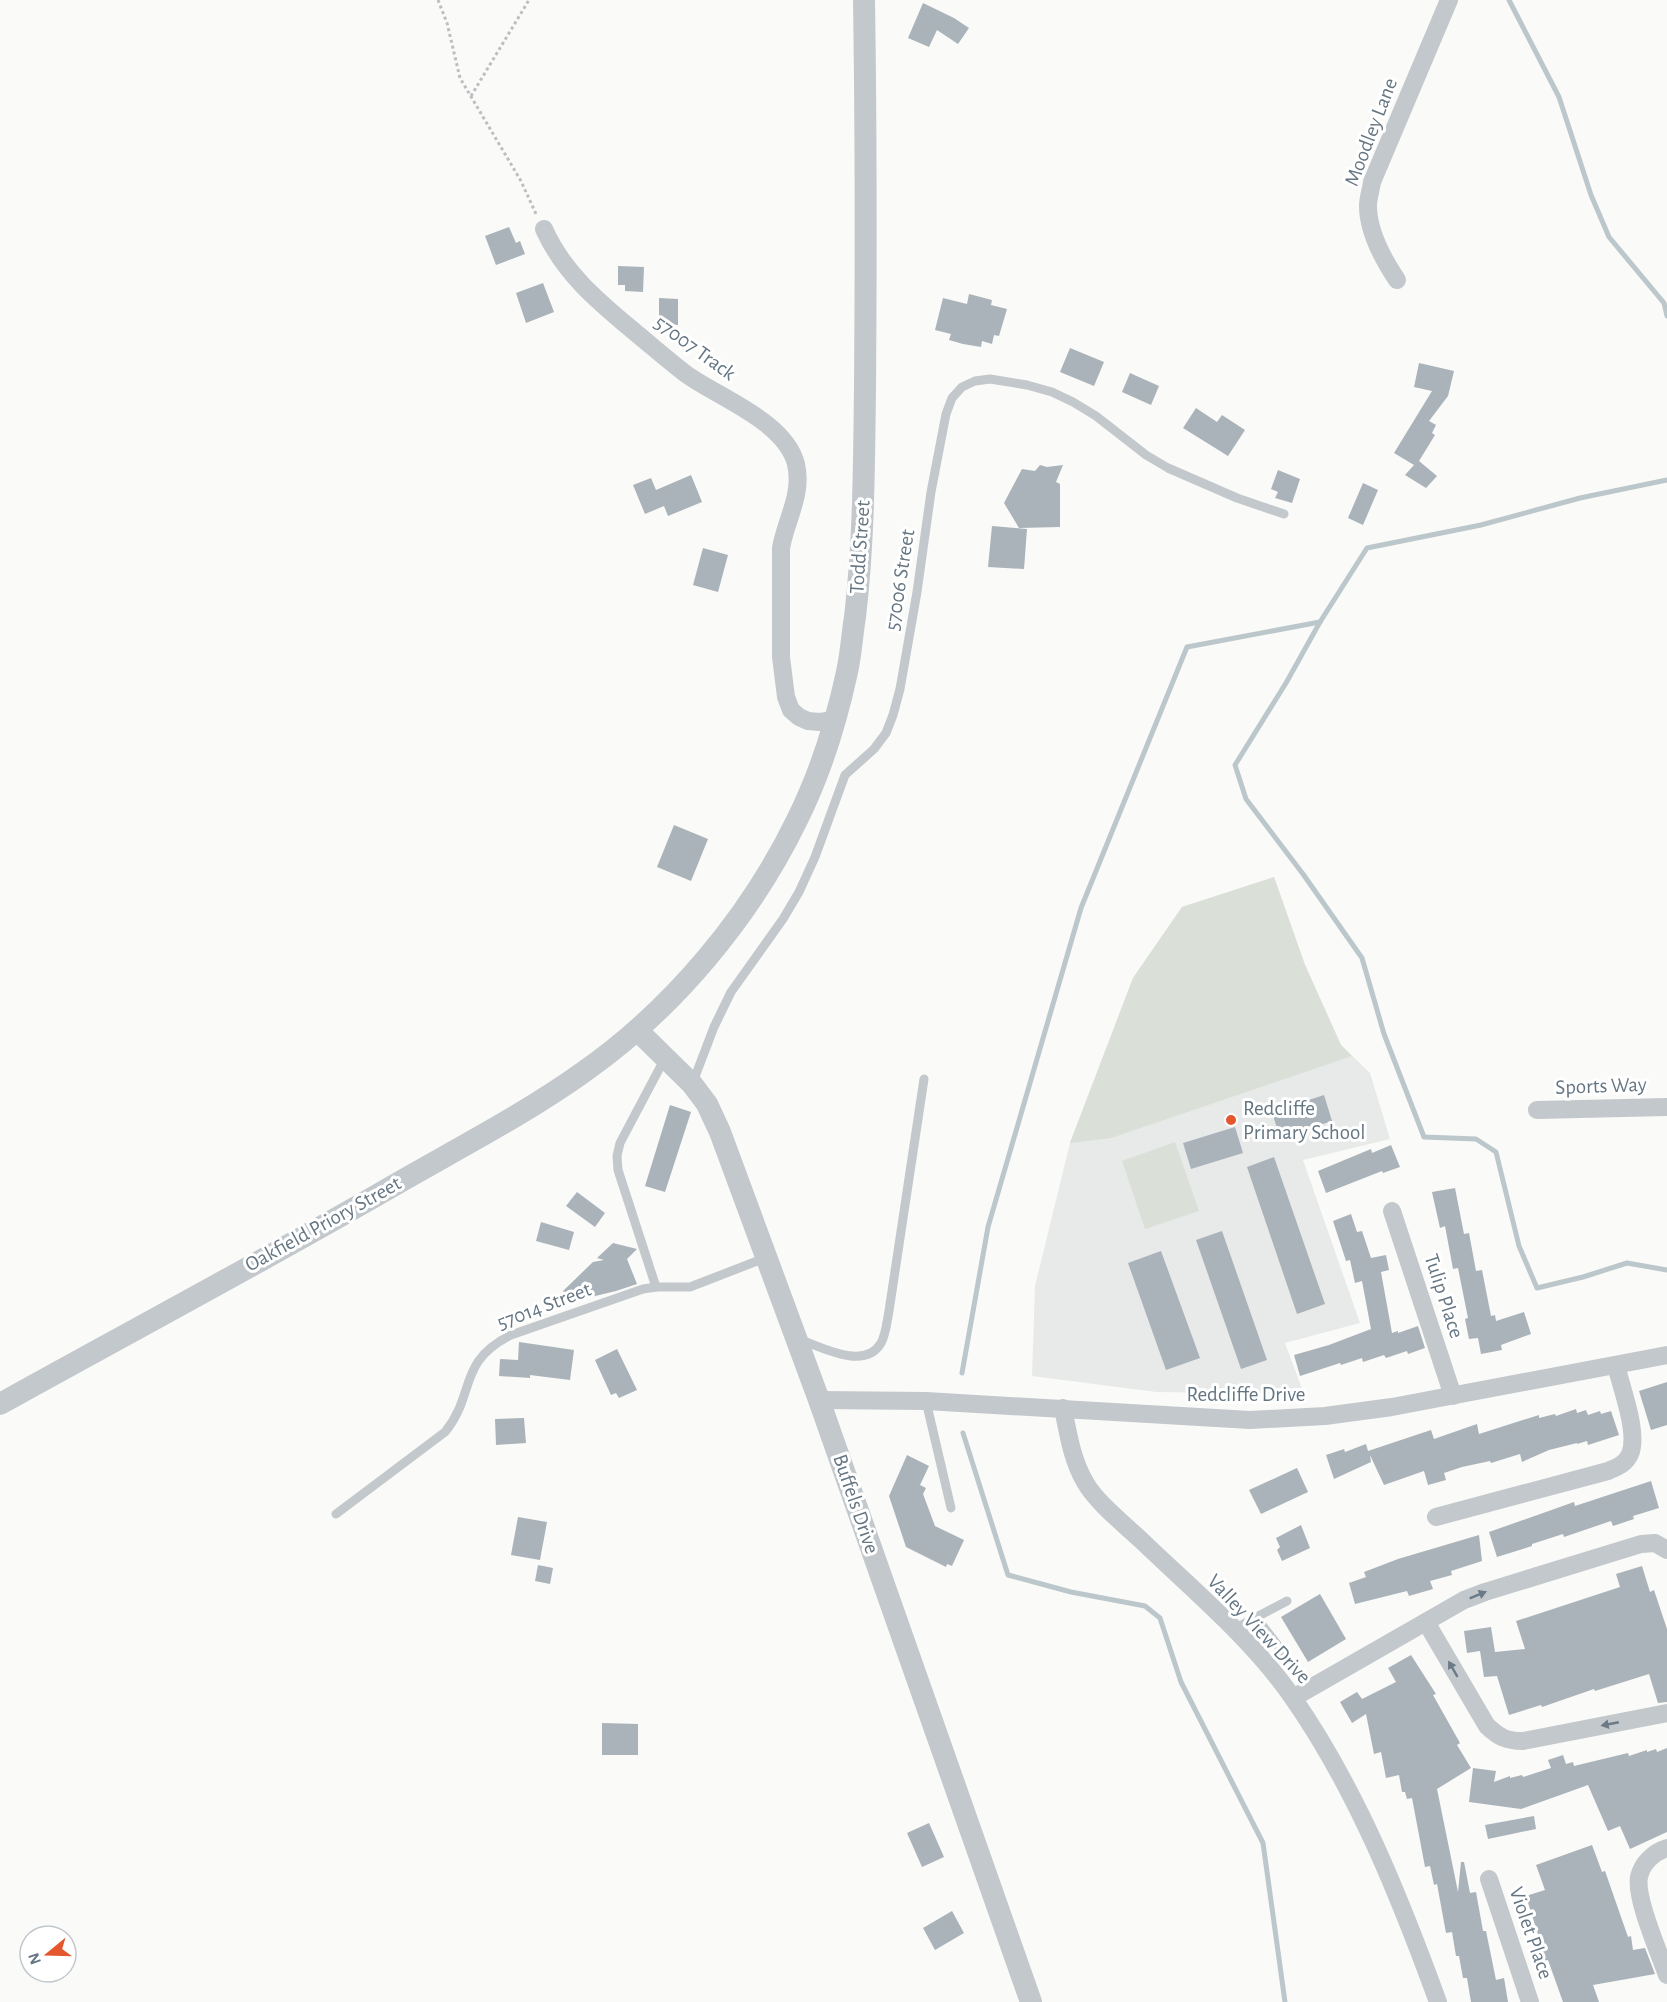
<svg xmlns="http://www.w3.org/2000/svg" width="1667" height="2002" font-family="'Alegreya Sans',sans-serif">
<rect width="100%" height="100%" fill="#fafaf8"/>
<path fill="#e8e9e9" d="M1274 877 1305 965 1341 1045 1370 1073 1390 1139 1303 1160 1360 1323 1285 1343 1304 1394 1156 1392 1032 1376 1035 1286 1070 1143 1133 978 1182 907Z"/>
<g fill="#dadfd7">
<path d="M1274 877 1305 965 1341 1045 1352 1056 1111 1138 1070 1143 1133 978 1182 907Z"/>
<path d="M1175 1142 1199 1211 1145 1229 1122 1161Z"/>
</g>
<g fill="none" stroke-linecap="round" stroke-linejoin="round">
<g stroke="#bbc7cb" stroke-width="5">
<path d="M1509 0 1559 97 1591 195 1609 237 1664 303 1667 316"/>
<path d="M1320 622 1286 683 1235 765 1246 799 1303 874 1362 958 1384 1034 1424 1137 1476 1139 1496 1152 1519 1246 1537 1288 1583 1277 1627 1263 1667 1270"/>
<path d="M962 1373 988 1227 1081 908 1187 647 1320 622 1367 548 1481 525 1580 498 1667 480"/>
<path d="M963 1433 1008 1575 1071 1592 1145 1606 1160 1618 1181 1682 1263 1843 1285 2002"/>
</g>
</g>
<g fill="#aab3b9">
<path d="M923 3 954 18 969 28 958 44 937 30 929 47 908 38Z"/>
<path d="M509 227 516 243 520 241 525 254 496 265 485 236Z"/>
<path d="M618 266 644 267 643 292 625 291V285H618Z"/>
<path d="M543 283 554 312 526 323 516 293Z"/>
<path d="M969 294 992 300 991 305 1007 309 999 336 994 335 992 344 982 341 981 347 963 344 949 340 951 334 935 330 943 298 967 304Z"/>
<path d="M659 298 678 299V325L659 324Z"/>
<path d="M1070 348 1104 362 1094 386 1060 372Z"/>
<path d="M1419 363 1454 371 1448 396 1429 421 1436 425 1432 433 1435 435 1419 461 1437 476 1426 488 1405 475 1414 465 1394 453 1432 391 1414 387Z"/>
<path d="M1130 373 1159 386 1151 405 1122 392Z"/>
<path d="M1196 408 1217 422 1222 415 1245 430 1228 456 1183 428Z"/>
<path d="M1040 465 1047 467 1063 465 1056 482 1060 484V527L1019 528 1004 503 1022 469 1035 471Z"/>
<path d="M1278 470 1300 479 1292 503 1275 498 1278 492 1271 489Z"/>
<path d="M691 475 702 502 668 516 664 506 645 514 633 485 651 478 656 490Z"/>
<path d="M1363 483 1378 490 1363 525 1348 518Z"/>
<path d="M992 526 1027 529 1024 569 988 567Z"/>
<path d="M703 548 728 555 718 592 693 585Z"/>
<path d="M674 825 708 839 691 881 657 867Z"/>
<path d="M1324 1095 1332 1121 1280 1138 1272 1112Z"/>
<path d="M670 1105 691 1112 665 1192 645 1186Z"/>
<path d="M1235 1127 1243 1153 1191 1169 1183 1143Z"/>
<path d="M1391 1145 1400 1167 1383 1173 1382 1171 1326 1193 1318 1171 1371 1149 1372 1153Z"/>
<path d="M1274 1157 1325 1304 1297 1314 1247 1167Z"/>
<path d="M1455 1188 1464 1234 1469 1233 1476 1271 1482 1270 1491 1316 1495 1315 1496 1321 1524 1312 1531 1334 1501 1345 1502 1350 1481 1354 1478 1338 1469 1339 1465 1319 1468 1318 1458 1268 1453 1269 1445 1226 1440 1228 1432 1192Z"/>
<path d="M577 1192 605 1213 595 1227 566 1206Z"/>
<path d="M1351 1214 1357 1232 1362 1231 1371 1258 1386 1255 1389 1270 1381 1272 1392 1333 1398 1331V1333L1418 1326 1425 1348 1408 1354 1407 1351 1386 1358 1384 1355 1363 1362 1362 1358 1341 1365 1340 1363 1300 1376 1294 1355 1329 1345 1371 1329 1362 1281 1355 1283 1350 1260 1346 1261 1333 1221Z"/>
<path d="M541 1222 574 1232 569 1250 536 1241Z"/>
<path d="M1222 1231 1267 1360 1241 1369 1196 1240Z"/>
<path d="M613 1243 637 1249 627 1259 637 1284 616 1291 566 1303 563 1291 593 1262 604 1260 597 1258Z"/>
<path d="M1161 1251 1200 1358 1166 1370 1128 1263Z"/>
<path d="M519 1342 574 1350 570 1380 530 1375V1378L499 1376 500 1359 518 1360Z"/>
<path d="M617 1349 637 1390 619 1398 616 1393 611 1395 595 1360Z"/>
<path d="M1667 1382V1425L1651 1430 1639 1391Z"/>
<path d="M1576 1409 1577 1413 1586 1410 1588 1415 1600 1411 1601 1414 1611 1411 1619 1435 1588 1445 1587 1441 1577 1444V1443L1549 1450 1522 1462 1520 1454 1491 1463 1490 1461 1462 1467 1444 1473 1446 1480 1428 1485 1424 1471 1384 1485 1370 1455 1371 1462 1334 1479 1326 1455 1344 1449 1345 1452 1366 1444 1368 1451 1431 1430 1434 1439 1477 1424 1479 1434 1539 1415V1418L1555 1414 1556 1416Z"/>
<path d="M524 1418 526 1443 496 1445 495 1419Z"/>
<path d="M907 1455 929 1466 920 1485 926 1488 923 1494 935 1526 964 1540 952 1566 947 1564 946 1567 906 1547 889 1496Z"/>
<path d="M1297 1468 1308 1492 1261 1514 1249 1490Z"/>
<path d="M1651 1481 1659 1508 1633 1516 1634 1519 1613 1526 1611 1521 1564 1537 1563 1534 1532 1544V1546L1497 1557 1489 1532 1574 1502 1575 1506Z"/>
<path d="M518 1517 547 1522 540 1560 511 1555Z"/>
<path d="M1301 1525 1310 1548 1282 1561 1277 1550 1280 1547 1276 1538Z"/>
<path d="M1479 1535 1482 1561 1451 1571 1452 1575 1430 1581 1433 1589 1409 1596 1407 1591 1355 1604 1349 1583 1366 1577 1364 1572 1398 1559Z"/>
<path d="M538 1565 553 1568 550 1584 535 1581Z"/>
<path d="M1642 1566 1650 1592 1654 1590 1667 1629V1702L1658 1703 1649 1674 1595 1691 1594 1689 1542 1707 1541 1705 1509 1715 1497 1676 1484 1677 1480 1651 1467 1653 1464 1631 1491 1627 1495 1652 1525 1649 1516 1621 1620 1587 1616 1574Z"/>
<path d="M1320 1594 1346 1639 1308 1662 1281 1617Z"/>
<path d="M1411 1655 1436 1694 1433 1695 1460 1743 1457 1745 1471 1768 1437 1789 1458 1892 1461 1862H1464L1470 1893 1476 1892 1483 1931H1486L1496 1980 1504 1978 1508 2002H1471L1467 1978H1463L1459 1956H1456L1452 1932 1446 1933 1437 1884 1434 1885 1430 1866 1425 1867 1412 1798 1407 1799 1405 1792H1402L1399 1775 1386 1778 1381 1752 1374 1754 1366 1714 1352 1723 1340 1702 1357 1692 1362 1699 1396 1682 1388 1668Z"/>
<path d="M602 1723 638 1724V1755H602Z"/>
<path d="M1667 1748V1832L1630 1849 1620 1826 1608 1831 1588 1785 1521 1809 1469 1802 1473 1768 1496 1771 1494 1782 1510 1776V1778L1522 1775 1523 1777 1551 1768 1548 1760 1563 1755 1566 1764 1573 1762 1574 1766 1628 1753 1629 1756 1647 1750V1752L1656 1749 1657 1752Z"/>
<path d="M1534 1816 1536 1829 1488 1839 1485 1825Z"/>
<path d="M929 1823 944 1857 922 1867 907 1833Z"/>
<path d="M1592 1845 1602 1872 1605 1871 1628 1937 1631 1936 1633 1950 1645 1948 1655 1974 1593 1985 1599 2002H1563L1548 1960 1543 1961 1537 1943 1540 1941 1526 1896 1545 1890 1536 1865Z"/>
<path d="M952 1911 964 1933 935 1950 923 1928Z"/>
</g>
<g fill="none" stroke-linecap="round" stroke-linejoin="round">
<g stroke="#bbbfc2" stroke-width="3" stroke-dasharray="3 3" stroke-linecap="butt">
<path d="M438 0 447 23 460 78 521 181 536 214"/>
<path d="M471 96 529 0"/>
</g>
<g stroke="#c3c8cc" stroke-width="9">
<path d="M693 1082 714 1027 731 992 783 919 799 892 815 857 845 775 874 749 886 733 893 715 900 689 917 592 931 492 946 414 952 398 962 387 975 381 990 379 1027 385 1052 392 1073 402 1096 416 1146 455 1168 468 1237 498 1284 514"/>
<path d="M656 1287 618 1170 617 1156 620 1143 665 1058"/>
<path d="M799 1339C821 1347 865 1371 881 1343 886 1334 887 1321 889 1311L924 1079"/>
<path d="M926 1401 951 1508"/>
<path d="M336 1514 445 1432C476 1394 457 1362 511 1335L643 1289 656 1287H690L765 1258"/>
<path d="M1256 1617 1299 1673"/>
<path d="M1234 1629 1287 1601"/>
</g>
<g stroke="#c3c8cc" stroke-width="18">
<path d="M544 229C564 274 600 303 636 333 653 347 669 361 686 374 719 398 785 421 796 464 803 495 786 519 781 548V657L786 697 791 710 799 717 808 721 820 722 834 720"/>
<path d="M1397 280C1383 259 1368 232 1368 206 1368 198 1371 190 1372 182L1449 0"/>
<path d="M1537 1110 1667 1107"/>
<path d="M1392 1211 1453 1396"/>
<path d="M819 1400 926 1401 1250 1420 1325 1416 1392 1407 1667 1355"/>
<path d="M1063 1408C1068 1433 1072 1460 1085 1482 1096 1502 1125 1525 1142 1541 1194 1591 1252 1639 1293 1698 1357 1790 1400 1898 1438 2002"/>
<path d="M1436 1517 1608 1471C1617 1467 1626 1464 1630 1454 1639 1433 1621 1387 1616 1365"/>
<path d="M1426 1622 1487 1726C1499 1737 1506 1741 1523 1741L1667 1713"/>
<path d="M1293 1698 1464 1600 1485 1592 1641 1544 1655 1543 1667 1550"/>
<path d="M1667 1848C1654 1852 1642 1863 1639 1877 1635 1898 1659 1952 1667 1975"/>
<path d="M1489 1879 1530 2002"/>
</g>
<g stroke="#c3c8cc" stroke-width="22">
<path d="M637 1030 692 1084 707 1104 720 1132 819 1400 1031 2002"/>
<path d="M0 1404C126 1334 254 1266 379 1194 447 1154 521 1117 585 1071 673 1009 750 917 797 820 820 774 836 723 847 672 851 654 852 635 855 617 864 541 864 464 865 387 866 258 866 129 864 0"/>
</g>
</g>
<defs><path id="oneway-solid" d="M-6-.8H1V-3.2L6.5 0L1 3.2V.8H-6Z" transform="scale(1.5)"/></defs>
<g fill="#6a7a87">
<use href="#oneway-solid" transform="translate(1478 1595) rotate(-22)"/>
<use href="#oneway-solid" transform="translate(1453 1669) rotate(-120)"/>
<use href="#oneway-solid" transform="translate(1610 1724) rotate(169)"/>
</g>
<circle fill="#e4572e" stroke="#fff" stroke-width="2" cx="1231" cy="1120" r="6"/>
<g text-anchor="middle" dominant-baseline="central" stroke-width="6" stroke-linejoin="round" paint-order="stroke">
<g font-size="21" fill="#657683" stroke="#fff">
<text transform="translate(1371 132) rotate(-69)">Moodley Lane</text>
<text transform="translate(695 348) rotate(36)">57007 Track</text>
<text transform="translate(860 547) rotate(-86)">Todd Street</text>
<text transform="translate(900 580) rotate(-81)">57006 Street</text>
<text transform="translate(1601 1086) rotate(-2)">Sports Way</text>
<text transform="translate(323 1224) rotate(-29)">Oakfield Priory Street</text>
<text transform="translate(1444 1296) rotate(72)">Tulip Place</text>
<text transform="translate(544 1306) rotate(-21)">57014 Street</text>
<text x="1246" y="1394">Redcliffe Drive</text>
<text transform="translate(856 1504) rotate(71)">Buffels Drive</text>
<text transform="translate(1259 1629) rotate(47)">Valley View Drive</text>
<text transform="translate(1531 1933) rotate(71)">Violet Place</text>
</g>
<g font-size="21" fill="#657683" stroke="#fff" text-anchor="start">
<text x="1243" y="1108">Redcliffe<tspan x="1243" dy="24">Primary School</tspan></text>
</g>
</g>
<g transform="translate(48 1954) rotate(251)"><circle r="28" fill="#ffffff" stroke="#c1c8cd" stroke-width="1.5"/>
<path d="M0-4.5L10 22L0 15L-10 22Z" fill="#e4572e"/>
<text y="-9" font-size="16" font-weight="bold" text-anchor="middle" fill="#657683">N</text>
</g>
</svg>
